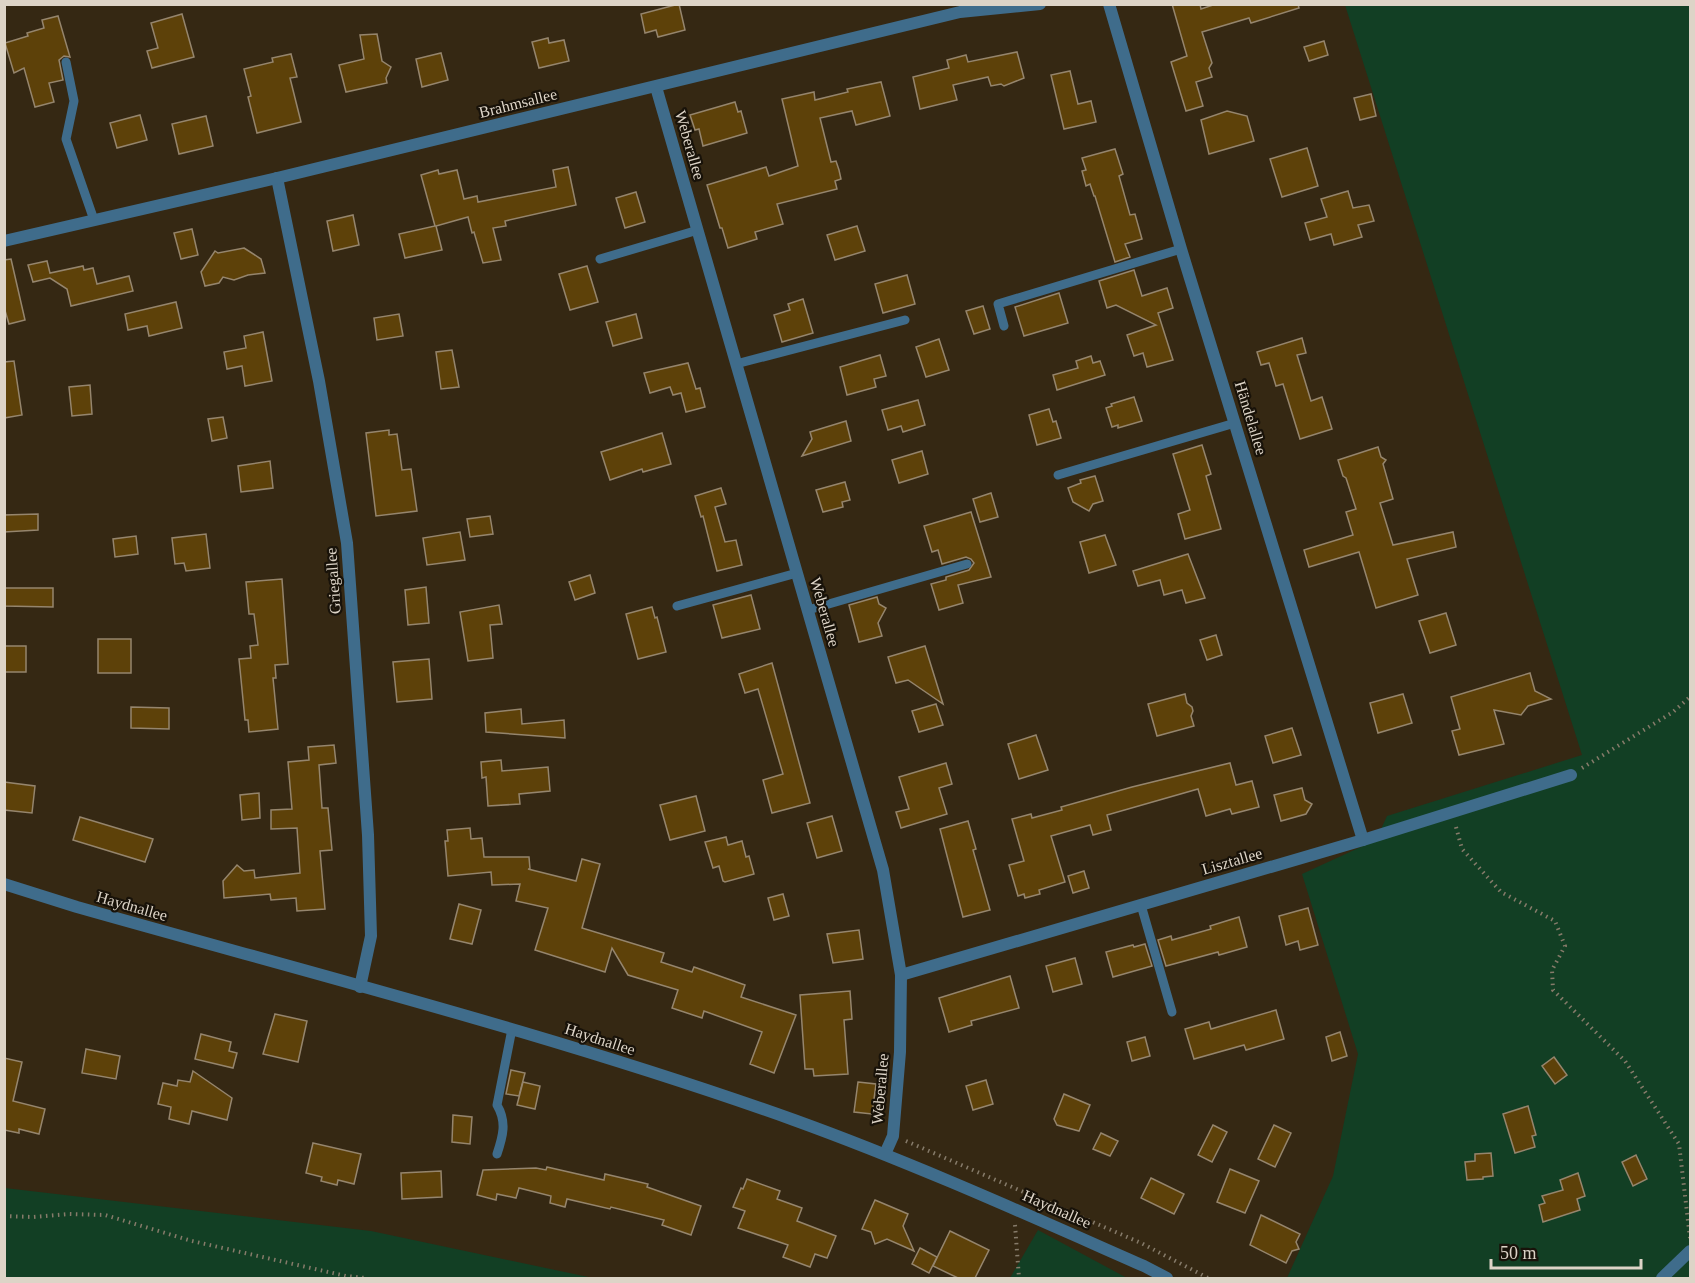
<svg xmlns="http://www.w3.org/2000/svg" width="1695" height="1283" font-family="Georgia,serif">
<rect width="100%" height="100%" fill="#352813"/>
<g fill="#123f24">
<path d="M1345 5H1690V1278H1287L1333 1176 1358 1054 1302 874 1376 840 1387 816 1582 755Z"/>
<path d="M5 1188 371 1231 593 1278H5Z"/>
<path d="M1038 1230 1127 1278H1010Z"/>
</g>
<g fill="#5d4109" stroke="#95856d" stroke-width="1.5">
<path d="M679 4 685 30 658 37 656 30 645 33 641 14Z"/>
<path d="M1172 4H1200L1201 9 1216 4H1298L1299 8 1251 23 1249 18 1202 32 1212 63 1209 68 1212 77 1196 82 1203 106 1186 111 1171 62 1187 56Z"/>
<path d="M182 14 194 57 152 68 147 51 158 48 151 23Z"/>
<path d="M58 16 70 57 64 56 59 60 63 80 49 83 54 102 35 107 24 68 14 73 5 43 28 36 27 33 44 28 42 20Z"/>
<path d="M377 34 382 61 391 67 386 78 387 83 346 92 339 65 364 59 360 35Z"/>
<path d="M548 38 549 43 564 40 569 61 539 68 532 42Z"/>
<path d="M1324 41 1328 55 1309 61 1304 47Z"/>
<path d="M1017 52 1024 78 1004 86 1001 84 991 86 988 77 953 85 957 100 920 109 913 77 949 68 947 60 966 55 968 62Z"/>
<path d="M441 53 448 80 422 87 416 59Z"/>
<path d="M291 54 297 77 290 78 301 122 257 133 248 97 251 96 244 69 273 62 272 58Z"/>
<path d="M1070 71 1078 104 1091 101 1096 122 1064 129 1051 75Z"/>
<path d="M881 82 890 116 856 125 852 111 820 118 831 162 836 161 839 170 841 179 835 181 837 189 777 204 783 224 755 232 757 239 728 248 722 228H720L707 185 766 167 769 176 798 166 782 99 814 92 815 100 848 92 847 89Z"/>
<path d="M1371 94 1376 116 1360 120 1354 98Z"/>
<path d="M735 102 738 112 741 111 747 133 703 146 699 129 695 130 690 115Z"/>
<path d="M1227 111 1247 116 1254 141 1209 154 1201 120Z"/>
<path d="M140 115 147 140 117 148 110 123Z"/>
<path d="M206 116 213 146 179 154 172 124Z"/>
<path d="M1307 148 1318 186 1282 197 1270 159Z"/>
<path d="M1115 149 1123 174 1119 176 1130 215 1135 214 1142 239 1125 244 1130 257 1115 262 1095 196H1094L1090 184 1086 186 1082 171 1086 170 1082 158Z"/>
<path d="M568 167 576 205 505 221 506 226 493 228 501 260 483 263 474 232 472 233 468 217 436 226 442 250 405 258 399 234 435 226 421 175 438 170 439 174 457 170 464 199 477 196 478 202 556 187 553 170Z"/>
<path d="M1348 191 1353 208 1369 205 1374 221 1358 225 1362 237 1334 245 1331 234 1310 240 1305 223 1327 217 1321 199Z"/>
<path d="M636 192 645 222 625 228 616 198Z"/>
<path d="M353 215 359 245 333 251 327 221Z"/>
<path d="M857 226 865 251 835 260 827 235Z"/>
<path d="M192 229 198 255 181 259 174 233Z"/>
<path d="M244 248 261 259 265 273 248 275 234 280 223 277 219 283 205 286 201 272 215 251 218 253Z"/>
<path d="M11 259 25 320 9 324 4 307V260Z"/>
<path d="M47 261 50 273 83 266 84 270 93 268 97 284 129 276 133 291 71 306 67 289 50 278 33 282 28 265Z"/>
<path d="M587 266 598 302 570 310 559 274Z"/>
<path d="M1134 270 1142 296 1167 288 1173 308 1158 313 1173 360 1147 367 1143 353 1134 356 1127 335 1156 325 1116 305 1107 308 1099 281Z"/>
<path d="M907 275 915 304 883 313 875 284Z"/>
<path d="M1059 293 1068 323 1024 336 1015 307Z"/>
<path d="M803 299 813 333 782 342 774 315 790 310 788 304Z"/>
<path d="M176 302 182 328 149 336 147 326 128 330 125 314Z"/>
<path d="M983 306 990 329 974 334 966 311Z"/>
<path d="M399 314 403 336 377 340 374 318Z"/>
<path d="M636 314 642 338 613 346 606 322Z"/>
<path d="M263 332 272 381 245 386 242 366 227 369 224 352 246 348 244 336Z"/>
<path d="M1302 338 1306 353 1297 355 1311 401 1322 397 1332 429 1300 439 1283 384 1276 386 1269 363 1261 365 1257 352Z"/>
<path d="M939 339 949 370 926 377 916 347Z"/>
<path d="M452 350 459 387 441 389 436 352Z"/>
<path d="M880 355 886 376 874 379 876 387 847 395 840 367Z"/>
<path d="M1091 356 1093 363 1100 361 1105 375 1057 390 1053 375 1078 368 1076 361Z"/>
<path d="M14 361 22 415 4 418V362Z"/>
<path d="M688 363 696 389 700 388 705 407 686 412 681 393 673 395 670 387 650 393 644 373Z"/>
<path d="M90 385 92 414 72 416 69 387Z"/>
<path d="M1134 397 1142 421 1118 428V425L1112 427 1106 408 1112 406 1111 404Z"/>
<path d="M918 400 925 425 903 432 901 426 888 430 882 410Z"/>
<path d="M1049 409 1053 422 1056 421 1061 438 1037 445 1029 415Z"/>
<path d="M223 417 227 438 212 441 208 419Z"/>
<path d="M846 421 851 441 802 456 812 439 810 432Z"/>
<path d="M389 430V435L397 434 402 470 411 469 417 511 376 516 366 433Z"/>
<path d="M662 433 671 464 643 472 642 469 610 480 601 452Z"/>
<path d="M1202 445 1211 474 1206 476 1221 529 1185 539 1178 514 1190 510 1173 454Z"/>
<path d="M1378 447 1381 457 1386 460 1383 464 1393 499 1380 503 1393 545 1453 532 1456 547 1407 559 1418 595 1376 608 1359 552 1309 567 1304 550 1353 535 1346 512 1356 509 1346 478 1343 476 1338 460Z"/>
<path d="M922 451 928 474 899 483 892 460Z"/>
<path d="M270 461 273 488 241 492 238 466Z"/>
<path d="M1095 476 1103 501 1093 504 1089 511 1073 502 1068 488 1081 483 1080 480Z"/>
<path d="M845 482 850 500 842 502 843 507 823 512 816 490Z"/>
<path d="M721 488 726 504 715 507 725 542 736 540 742 565 717 571 703 516 701 517 695 496Z"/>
<path d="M991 493 998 517 980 522 973 499Z"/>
<path d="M971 512 991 577 958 585 963 603 939 610 931 584 946 580V577L969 570 974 563 971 559 966 557 942 564 938 550 932 552 924 526Z"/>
<path d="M38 514V530L4 532V515Z"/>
<path d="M490 516 493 534 470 537 467 519Z"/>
<path d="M460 532 465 560 427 565 423 538Z"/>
<path d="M206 534 210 568 186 571 184 563 175 564 172 538Z"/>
<path d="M1105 535 1116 565 1089 573 1080 542Z"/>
<path d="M136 536 138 554 115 557 113 539Z"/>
<path d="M1188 554 1205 598 1186 603 1182 590 1164 595 1160 580 1138 586 1133 571Z"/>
<path d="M590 575 595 593 575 600 569 582Z"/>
<path d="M282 579 288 664 275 665 276 678H273L278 729 249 732 248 720H245L239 659 251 658 250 646 258 645 254 614H249L246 582Z"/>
<path d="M426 587 429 623 408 625 405 590Z"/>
<path d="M4 588H53V607L4 606Z"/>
<path d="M751 595 760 629 722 638 713 605Z"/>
<path d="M877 597 879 604 886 608 878 623 882 636 859 642 849 605Z"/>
<path d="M499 605 502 624 490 625 493 658 468 661 460 612Z"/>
<path d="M652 607 655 618 657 617 666 652 638 659 626 614Z"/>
<path d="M1446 613 1456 645 1430 653 1419 621Z"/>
<path d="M1216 635 1222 655 1207 660 1200 640Z"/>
<rect x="98" y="639" width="33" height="34"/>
<rect x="4" y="646" width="22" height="26"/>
<path d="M925 646 943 704 908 680 896 683 888 657Z"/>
<path d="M429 659 432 699 397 702 393 662Z"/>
<path d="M772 663 810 803 772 813 763 780 783 774 758 689 745 693 739 674Z"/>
<path d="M1530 673 1535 691 1551 699 1528 706 1521 715 1494 710 1504 744 1459 755 1452 731 1460 729 1451 697Z"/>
<path d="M1185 694 1187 703 1192 707 1193 711 1191 716 1194 726 1157 736 1148 704Z"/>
<path d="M1403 694 1412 723 1378 733 1370 703Z"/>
<path d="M936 704 943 725 919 732 912 711Z"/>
<path d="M131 707 169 708V729L131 728Z"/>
<path d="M521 709 522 724 564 720 565 738 486 732 485 713Z"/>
<path d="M1292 728 1301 755 1273 763 1265 736Z"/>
<path d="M1036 735 1048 770 1019 779 1008 744Z"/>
<path d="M334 745 336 763 319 765 322 808H328L332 850 320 851 325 909 297 911 296 898 271 900 270 894 224 898 223 881 237 865 244 871 254 870 255 878 300 873 297 828 271 829V810L292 809 288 762 309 760 308 747Z"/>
<path d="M501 760 502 771 548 767 550 791 519 794 520 804 488 806 486 777 482 778 481 762Z"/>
<path d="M946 763 952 784 939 788 947 814 901 828 896 812 909 809 899 777Z"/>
<path d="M1230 763 1236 785 1252 781 1259 807 1232 814 1230 809 1206 816 1198 789 1107 815 1111 830 1093 835 1090 825 1051 836 1065 882 1039 890 1040 894 1025 898 1024 894 1018 896 1009 865 1024 861 1012 819 1031 814 1032 818 1062 810 1061 807 1132 787Z"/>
<path d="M4 782 35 786 32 813 4 810Z"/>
<path d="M1302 788 1305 800 1312 804 1306 814 1281 821 1274 795Z"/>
<path d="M259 793 260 818 242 820 240 795Z"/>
<path d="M696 796 705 831 670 840 660 805Z"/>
<path d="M832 816 842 851 817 858 807 823Z"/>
<path d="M80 817 153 839 145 862 73 840Z"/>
<path d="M968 821 976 849 973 850 990 910 963 917 940 829Z"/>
<path d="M470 828 471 839 482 838 484 857H529L530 869H528L576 881 582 859 600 864 582 928 664 953 661 962 692 972 694 967 745 985 741 997 796 1015 774 1073 750 1064 762 1032 704 1011 702 1018 672 1008 678 990 628 975 612 948 605 972 535 950 548 908 516 901 520 884 492 885 491 872 448 876 445 841H448L447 830Z"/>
<path d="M726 837 728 845 742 841 746 857 749 856 754 874 725 882 723 881 719 866 713 868 705 842Z"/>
<path d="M1084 871 1089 888 1073 893 1068 876Z"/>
<path d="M783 894 789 916 774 920 768 898Z"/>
<path d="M459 904 481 910 472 944 450 939Z"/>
<path d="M1308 908 1318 945 1300 950 1298 941 1286 945 1279 916Z"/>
<path d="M1239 917 1247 947 1219 955 1218 952 1166 966 1158 940 1171 936 1172 940 1211 929 1210 926Z"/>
<path d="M859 930 863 959 833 963 827 934Z"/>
<path d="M1145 944 1152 966 1113 977 1106 952 1133 945 1134 947Z"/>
<path d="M1075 958 1082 984 1053 992 1046 966Z"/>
<path d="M1010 976 1019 1008 971 1021 972 1025 949 1032 939 998Z"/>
<path d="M850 991 852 1019 844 1020 848 1074 814 1076 813 1069H805L800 995Z"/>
<path d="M1276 1010 1284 1039 1246 1050 1244 1045 1194 1059 1185 1029 1209 1022 1211 1029Z"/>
<path d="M275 1014 307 1021 298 1062 263 1054Z"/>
<path d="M1340 1032 1347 1056 1332 1061 1326 1037Z"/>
<path d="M201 1034 231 1042 229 1051 237 1053 233 1068 195 1059Z"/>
<path d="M1145 1037 1150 1056 1132 1061 1127 1042Z"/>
<path d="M86 1049 120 1056 116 1079 82 1073Z"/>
<path d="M1554 1057 1567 1075 1555 1084 1542 1066Z"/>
<path d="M4 1058 22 1062 13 1101 45 1109 39 1134 19 1129V1133L4 1130Z"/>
<path d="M511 1070 525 1073 519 1096 506 1094Z"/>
<path d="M193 1071 232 1098 227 1120 192 1111 189 1124 169 1119 171 1107 158 1104 163 1083 177 1086 178 1080 190 1082Z"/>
<path d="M986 1080 993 1104 973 1110 966 1086Z"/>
<path d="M523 1082 540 1086 535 1109 517 1105Z"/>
<path d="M858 1082 876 1084 872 1114 854 1112Z"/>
<path d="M1064 1094 1090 1105 1079 1131 1057 1125 1054 1119Z"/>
<path d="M1528 1106 1536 1135 1532 1136 1535 1147 1515 1153 1503 1114Z"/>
<path d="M453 1115 472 1117 470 1144 452 1142Z"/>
<path d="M1213 1125 1227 1132 1212 1162 1198 1155Z"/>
<path d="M1274 1125 1291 1133 1275 1167 1258 1159Z"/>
<path d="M1101 1133 1118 1141 1110 1156 1093 1149Z"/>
<path d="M313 1143 361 1154 354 1184 338 1180 337 1185 321 1181 322 1177 306 1173Z"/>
<path d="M1491 1153 1493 1176 1483 1177V1179L1467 1180 1465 1162 1475 1161V1154Z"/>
<path d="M1636 1155 1647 1179 1633 1186 1622 1162Z"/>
<path d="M547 1167 604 1180 605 1174 648 1184 647 1187 701 1206 691 1235 662 1225 664 1220 611 1207 610 1209 567 1199 565 1207 550 1203 551 1196 519 1188 516 1198 497 1194 496 1200 477 1195 483 1170 536 1168 546 1170Z"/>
<path d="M1230 1169 1259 1181 1245 1213 1217 1202Z"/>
<path d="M441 1171 442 1197 402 1199 401 1173Z"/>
<path d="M1578 1173 1585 1196 1577 1199 1580 1210 1543 1222 1539 1205 1545 1203 1542 1196 1563 1190 1560 1180Z"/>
<path d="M1151 1178 1184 1194 1174 1214 1141 1198Z"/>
<path d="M747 1179 780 1191 777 1199 802 1208 797 1221 836 1236 827 1258 815 1254 810 1267 783 1257 788 1245 738 1228 745 1211 733 1207 741 1188 743 1189Z"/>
<path d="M875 1200 908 1214 903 1226 914 1251 887 1239 875 1244 871 1232 862 1229Z"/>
<path d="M1261 1215 1300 1234 1296 1242 1299 1249 1292 1251 1286 1263 1250 1245Z"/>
<path d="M950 1231 989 1250 975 1278H958L933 1266Z"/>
<path d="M920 1248 937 1257 929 1273 912 1264Z"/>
</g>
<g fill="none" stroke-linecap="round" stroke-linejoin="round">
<g stroke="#867b6a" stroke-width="4" stroke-dasharray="1.5 4.5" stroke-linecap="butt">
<path d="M1582 768 1673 712 1690 697"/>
<path d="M1456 827 1462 849 1501 892 1555 921 1565 946 1552 970 1553 990 1625 1061 1679 1144 1690 1238"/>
<path d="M906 1141 1141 1243 1208 1278"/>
<path d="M4 1216 33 1217 69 1214 105 1215 192 1241 346 1276 365 1278"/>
<path d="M1015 1225 1019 1278"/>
</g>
<g stroke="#3f6c8b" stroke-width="9">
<path d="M66 62 74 101 66 139 94 220"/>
<path d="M600 259 698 230"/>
<path d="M1004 326 998 304 1181 249"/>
<path d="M736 364 905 320"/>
<path d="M1058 475 1235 423"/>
<path d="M677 606 797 573"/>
<path d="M808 610 967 564"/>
<path d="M1141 905 1172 1012"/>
<path d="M497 1154C503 1136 507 1122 497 1105L512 1029"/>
</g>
<g stroke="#3f6c8b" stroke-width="12">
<path d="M1109 4 1181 249 1363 840"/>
<path d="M656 87 883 870 901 975 900 1052 893 1136 885 1154"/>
<path d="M277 178 319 381 347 543 368 835 371 936 360 987"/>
<path d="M4 241 277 178 960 12 1040 4"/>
<path d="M901 975 1363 840 1571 775"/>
<path d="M1662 1278 1690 1251"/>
</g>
<path stroke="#3f6c8b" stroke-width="12" d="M4 884 77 907C317 975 559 1036 794 1120 913 1163 1028 1215 1144 1266L1167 1278"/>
</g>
<g text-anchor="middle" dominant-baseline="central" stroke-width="4.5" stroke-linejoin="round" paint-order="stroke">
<g font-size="16" fill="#ddd4c7" stroke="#181209">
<text transform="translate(518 103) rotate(-14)">Brahmsallee</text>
<text transform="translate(690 145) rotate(74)">Weberallee</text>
<text transform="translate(1251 418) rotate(73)">Händelallee</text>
<text transform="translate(333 581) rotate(-94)">Griegallee</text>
<text transform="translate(825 612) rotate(74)">Weberallee</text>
<text transform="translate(1232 861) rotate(-16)">Lisztallee</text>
<text transform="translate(132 906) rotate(16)">Haydnallee</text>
<text transform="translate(600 1039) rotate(18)">Haydnallee</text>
<text transform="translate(880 1089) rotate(-85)">Weberallee</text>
<text transform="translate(1057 1209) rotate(24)">Haydnallee</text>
</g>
</g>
<rect width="1695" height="1283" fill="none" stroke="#ddd4c7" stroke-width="12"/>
<path d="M1491 1259v9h150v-9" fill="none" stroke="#ddd4c7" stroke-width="3"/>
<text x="1500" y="1259" font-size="18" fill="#ddd4c7" stroke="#181209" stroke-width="4.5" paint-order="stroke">50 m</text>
</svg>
